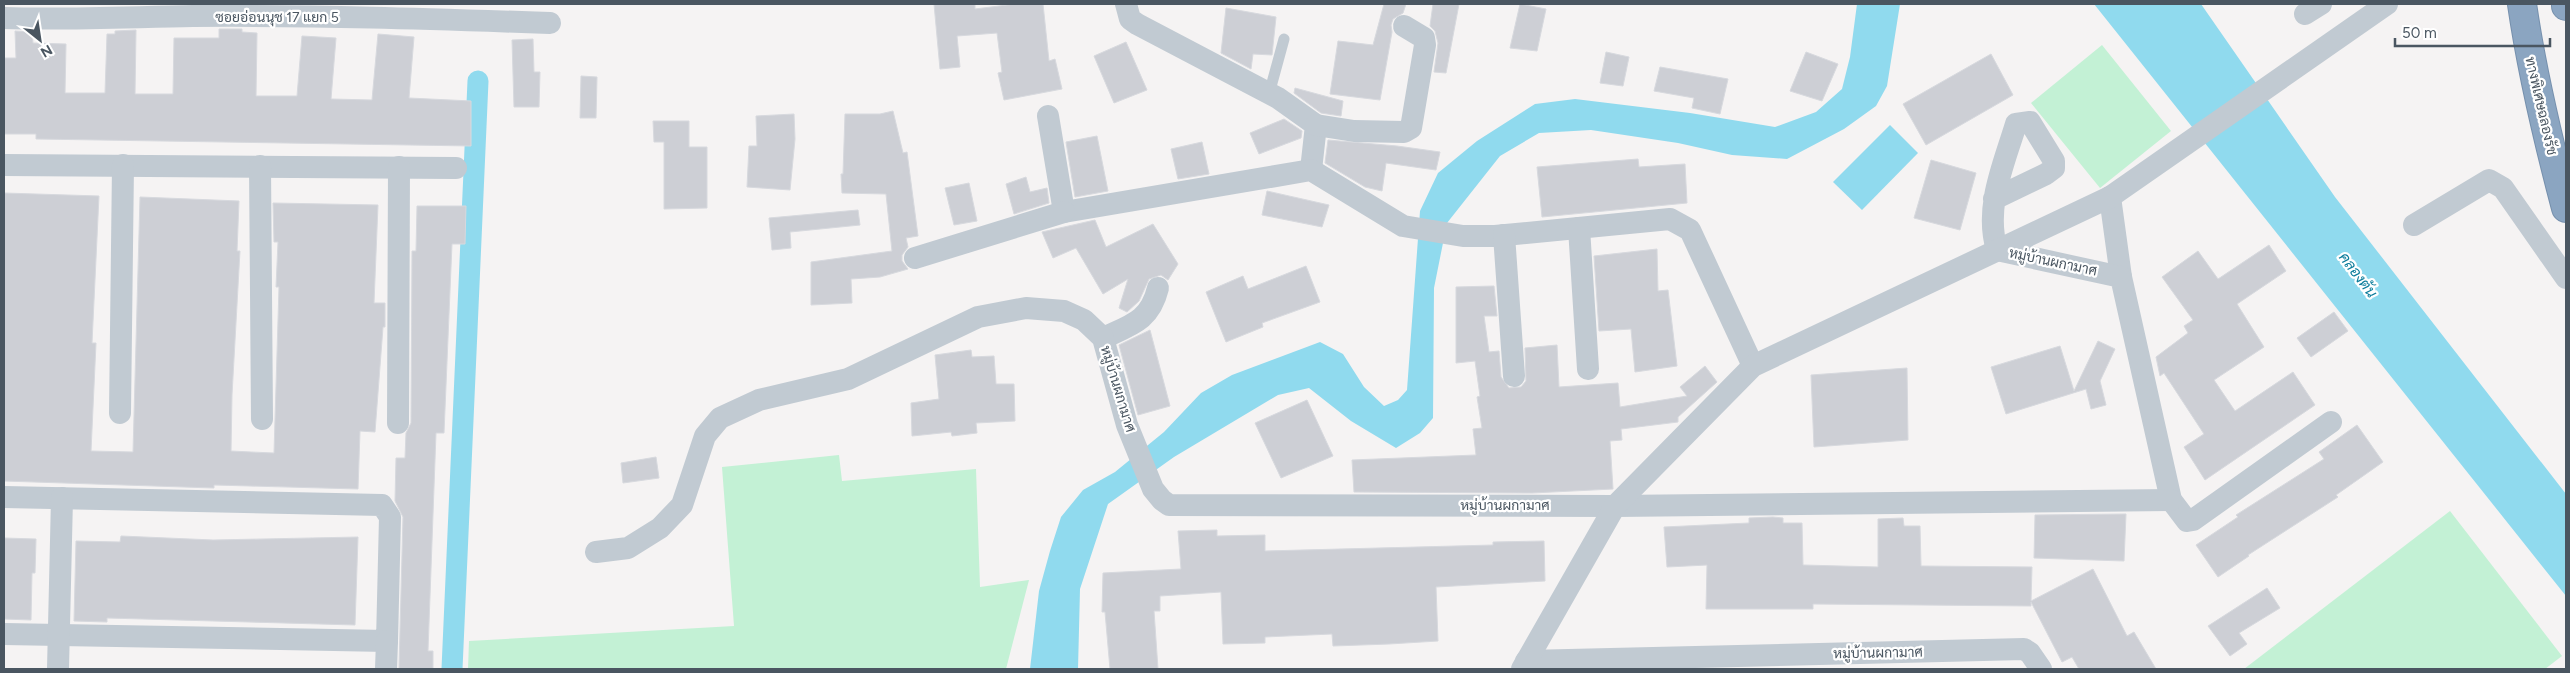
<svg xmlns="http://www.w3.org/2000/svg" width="2570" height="673" font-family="Figtree,Sarabun,sans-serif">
<rect width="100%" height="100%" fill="#f5f3f3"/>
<g fill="#c3f1d5">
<path d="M2102 45 2171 131 2100 188 2031 103Z"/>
<path d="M839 455 842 481 976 469 980 587 1029 580 1006 669H468L469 641 734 626 722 467Z"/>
<path d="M2450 511 2562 656 2545 669H2244Z"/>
</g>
<g fill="#90daee">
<path d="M1857 4H1900L1887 86 1876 106 1844 129 1787 159 1732 155 1678 143 1591 130 1539 133 1500 156 1447 223 1434 288 1433 418 1420 433 1396 448 1351 421 1309 388 1278 395 1174 457 1108 504 1080 589 1078 669H1030L1039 591 1050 551 1061 517 1083 490 1115 472 1164 432 1201 393 1232 375 1320 342 1343 354 1364 387 1384 406 1398 400 1407 390 1420 211 1438 173 1477 141 1535 104 1575 99 1690 113 1775 127 1816 112 1842 89 1850 57Z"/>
<path d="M2094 4H2201L2335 197 2566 494V596Z"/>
<path d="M1890 125 1918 153 1862 210 1833 182Z"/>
</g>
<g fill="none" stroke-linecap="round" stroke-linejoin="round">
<path stroke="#90daee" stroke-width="21" d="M452 669 478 81"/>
</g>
<g fill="#cdcfd5" stroke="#d7d9de">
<path d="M934 4H975V9L1015 4H1043L1049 61 1055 59 1062 89 1004 100 998 73 1002 72 997 33 957 36 960 67 940 69Z"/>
<path d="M1384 4H1406L1403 13 1393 19 1391 25 1392 32 1380 100 1330 94 1338 41 1373 45Z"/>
<path d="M1433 4H1459L1446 73 1434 72 1438 43 1435 31 1430 26Z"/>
<path d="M1520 4 1546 9 1537 51 1510 48Z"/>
<path d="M1226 8 1276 17 1272 55 1253 54 1251 69 1221 53Z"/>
<path d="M219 29H242V32L257 33 256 96H297L302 36 336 38 331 99 372 100 378 34 414 37 409 98 471 101V146L36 139V134H4V58H16L15 31 32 32 33 43 66 44 65 93H105L107 34H115V31L136 30 135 94H173L174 38H219Z"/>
<path d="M533 39 534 72H540L539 107H514L512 40Z"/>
<path d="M1126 42 1147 90 1114 103 1094 56Z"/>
<path d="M1606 52 1629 57 1623 86 1600 83Z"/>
<path d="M1806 52 1838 64 1822 101 1790 91Z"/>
<path d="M1991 54 2013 95 1926 145 1903 104Z"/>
<path d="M1660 67 1728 79 1720 114 1692 108 1694 98 1654 91Z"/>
<path d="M581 76 597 77 596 118H580Z"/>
<path d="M1295 88 1343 101 1341 116 1321 113 1294 93Z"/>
<path d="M893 111 903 153 907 152 918 236 906 238 908 247 902 255V261L908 269 880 277 851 279 852 303 811 305V262L892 251 886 194 842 193 841 174H843L845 114H880Z"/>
<path d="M794 114 795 139 790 190 747 187 749 146H757L756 116Z"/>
<path d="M1284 119 1302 131 1301 138 1259 154 1250 133Z"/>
<path d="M653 121H689V147H707V208L664 209V142H654Z"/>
<path d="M1097 136 1108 191 1075 197 1066 142Z"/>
<path d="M1328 140 1397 146 1440 152 1436 170 1386 163 1382 191 1365 187 1325 163Z"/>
<path d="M1202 142 1209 174 1178 179 1171 149Z"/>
<path d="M1638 159 1639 167 1685 164 1687 203 1542 217 1537 167Z"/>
<path d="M1931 160 1976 173 1960 230 1914 218Z"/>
<path d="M1026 177 1030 192 1047 188 1049 203 1014 214 1006 184Z"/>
<path d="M969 183 977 221 954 225 945 188Z"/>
<path d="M1267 191 1329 205 1322 227 1262 215Z"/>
<path d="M4 193 99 196 92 343H96L91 451 133 452 140 197 239 201 237 251H240L232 395 231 451 251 452 274 453 279 287H276L278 242H274L273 203 378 205 374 303H385V327H383L375 432 360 431 358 489 214 485V488L4 481Z"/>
<path d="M417 206H466L465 244H452L444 433H436L428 651H433V669H399L403 517 395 501 396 458H405L406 433 411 423 412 251H416Z"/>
<path d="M858 210 860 225 790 232 791 248 772 250 769 218Z"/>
<path d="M1095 220 1106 247 1153 224 1178 264 1168 280 1161 275 1149 279 1139 301 1127 312 1119 308 1128 279 1103 294 1076 248 1053 258 1042 232Z"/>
<path d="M2269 245 2286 271 2237 304 2264 347 2214 380 2235 411 2293 372 2315 405 2205 480 2184 447 2204 434 2164 373 2160 376 2156 357 2188 333 2184 326 2193 320 2162 277 2198 251 2218 279Z"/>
<path d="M1657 249 1658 291 1668 290 1677 366 1635 372 1631 329 1599 331 1594 256Z"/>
<path d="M1306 266 1320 302 1262 323 1263 327 1226 342 1206 292 1243 276 1248 289Z"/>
<path d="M1494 286 1497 316H1484L1489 352 1499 351 1501 377 1509 388 1521 387 1526 381 1525 348 1557 345 1559 387 1618 383 1620 407 1687 396 1680 387 1705 366 1717 382 1678 417V422L1621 429 1622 440 1610 441 1613 489 1532 493 1354 492 1352 460 1476 455 1473 429 1482 428 1477 397 1480 396 1475 361 1456 363V287Z"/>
<path d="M2334 312 2348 331 2311 357 2297 338Z"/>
<path d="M1150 330 1170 406 1138 415 1119 345Z"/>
<path d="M2098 341 2115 349 2100 381 2106 405 2091 409 2086 389 2006 414 1991 367 2060 346 2074 391Z"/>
<path d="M971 350 972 357 994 356 996 384H1014L1015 421 976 423 977 433 952 436 951 432 912 436 911 403 939 399 935 355Z"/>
<path d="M1907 368 1908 440 1814 447 1811 375Z"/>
<path d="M1307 400 1333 456 1281 478 1255 423Z"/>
<path d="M2357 425 2383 462 2336 495 2338 497 2248 555 2249 556 2218 577 2196 545 2238 517 2236 515 2324 459 2319 452Z"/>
<path d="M656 457 659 478 623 483 621 463Z"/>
<path d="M2126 514 2124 561 2034 558 2035 515Z"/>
<path d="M1749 518 1773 517 1783 518V523H1802L1803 565 1878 567V519L1903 518 1904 526H1920L1921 566 2032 567 2031 601 2093 569 2127 636 2134 632 2156 669H2079L2072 657 2062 662 2031 602V606L1813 604V609H1706L1707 565 1667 567 1664 527 1749 523Z"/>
<path d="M1217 530V536L1265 535V551L1493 545V542L1544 541 1545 581 1436 587 1438 641 1389 644 1333 646 1332 634 1265 637V643L1223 644 1221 592 1160 596V611H1154L1158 669H1110L1105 612H1102L1103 573 1181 569 1178 531Z"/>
<path d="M121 536 213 540 358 537 355 625 107 618V622L74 621 76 541 120 542Z"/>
<path d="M4 538 36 539 35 573H32L31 620 4 619Z"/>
<path d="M2267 588 2280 608 2239 633 2247 644 2230 656 2208 626Z"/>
</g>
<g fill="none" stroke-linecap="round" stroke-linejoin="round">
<g stroke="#7690ad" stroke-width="30">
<g id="highway">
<path d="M2522 4C2532 73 2548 140 2566 208"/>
<path d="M2566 4V6"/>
</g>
</g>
<path stroke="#c1cad2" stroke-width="11" d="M1269 94 1284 39"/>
<g stroke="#c1cad2" stroke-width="22">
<path d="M1126 4 1130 19 1137 24 1278 98 1316 125 1311 170"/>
<path d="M2305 14 2321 4"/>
<path d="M4 18C67 20 130 17 193 16 312 15 431 19 550 23"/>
<path d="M1048 116 1064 212 1311 170 1403 226 1463 236H1495L1670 219 1690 230 1753 366"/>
<path d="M1316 125 1354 131 1404 132 1411 128 1425 45 1424 38 1404 26"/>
<path d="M4 165 456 168"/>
<path d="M260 166 262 419"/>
<path d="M2110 197 2121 277"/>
<path d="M1994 199 2046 174 2054 168V161L2030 122 2016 124C2004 164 1984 207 1997 250"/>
<path d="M2414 225 2489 180 2503 188 2566 278"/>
<path d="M1579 228 1588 369"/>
<path d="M1504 235 1514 376"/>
<path d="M1997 250 2121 277 2171 500 2187 521 2193 520 2331 422"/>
<path d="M915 258 1064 212"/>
<path d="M1103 338C1131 325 1150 321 1158 288"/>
<path d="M120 413 123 165"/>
<path d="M398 423 399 167"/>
<path d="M4 497 382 505 390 517 387 641 4 634"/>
<path d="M596 552 628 548 660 528 682 505 705 436 720 418 759 400 848 379 978 317 1026 308 1064 311 1084 320 1103 338 1127 425 1153 489 1162 500 1169 505 1615 506 2171 500"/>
<path d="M1526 661 2024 649 2030 653 2041 669"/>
<path d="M58 669 62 498"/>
<path d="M386 669 387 641"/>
<path d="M1522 669 1615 506 1753 366 2110 197 2387 4"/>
</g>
<use href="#highway" stroke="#8ba5c1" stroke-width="28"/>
</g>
<g text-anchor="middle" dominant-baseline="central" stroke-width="4.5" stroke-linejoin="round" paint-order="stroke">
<g font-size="14" fill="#4a5661" stroke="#fff">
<text x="277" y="17">ซอยอ่อนนุช 17 แยก 5</text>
<text transform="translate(2541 106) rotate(77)">ทางพิเศษฉลองรัช</text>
<text transform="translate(2053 262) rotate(12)">หมู่บ้านผกามาศ</text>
<text transform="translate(1118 389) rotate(73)">หมู่บ้านผกามาศ</text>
<text x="1505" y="505">หมู่บ้านผกามาศ</text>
<text transform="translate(1878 653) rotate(-1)">หมู่บ้านผกามาศ</text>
</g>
<g font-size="15" font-style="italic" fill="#0c7c9b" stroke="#fff">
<text transform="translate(2358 275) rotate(53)">คลองตัน</text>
</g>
</g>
<rect width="2570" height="673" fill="none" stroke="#4a5661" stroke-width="10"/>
<g transform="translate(40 40) rotate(150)" stroke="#ffffff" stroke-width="4" paint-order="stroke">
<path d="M0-4L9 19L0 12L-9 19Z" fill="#4a5661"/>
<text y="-8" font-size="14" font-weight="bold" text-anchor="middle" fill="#4a5661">N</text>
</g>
<path d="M2395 38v8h155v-8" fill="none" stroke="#4a5661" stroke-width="2.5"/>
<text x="2402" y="38" font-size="15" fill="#4a5661" stroke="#ffffff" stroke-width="4" paint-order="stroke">50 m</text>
</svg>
